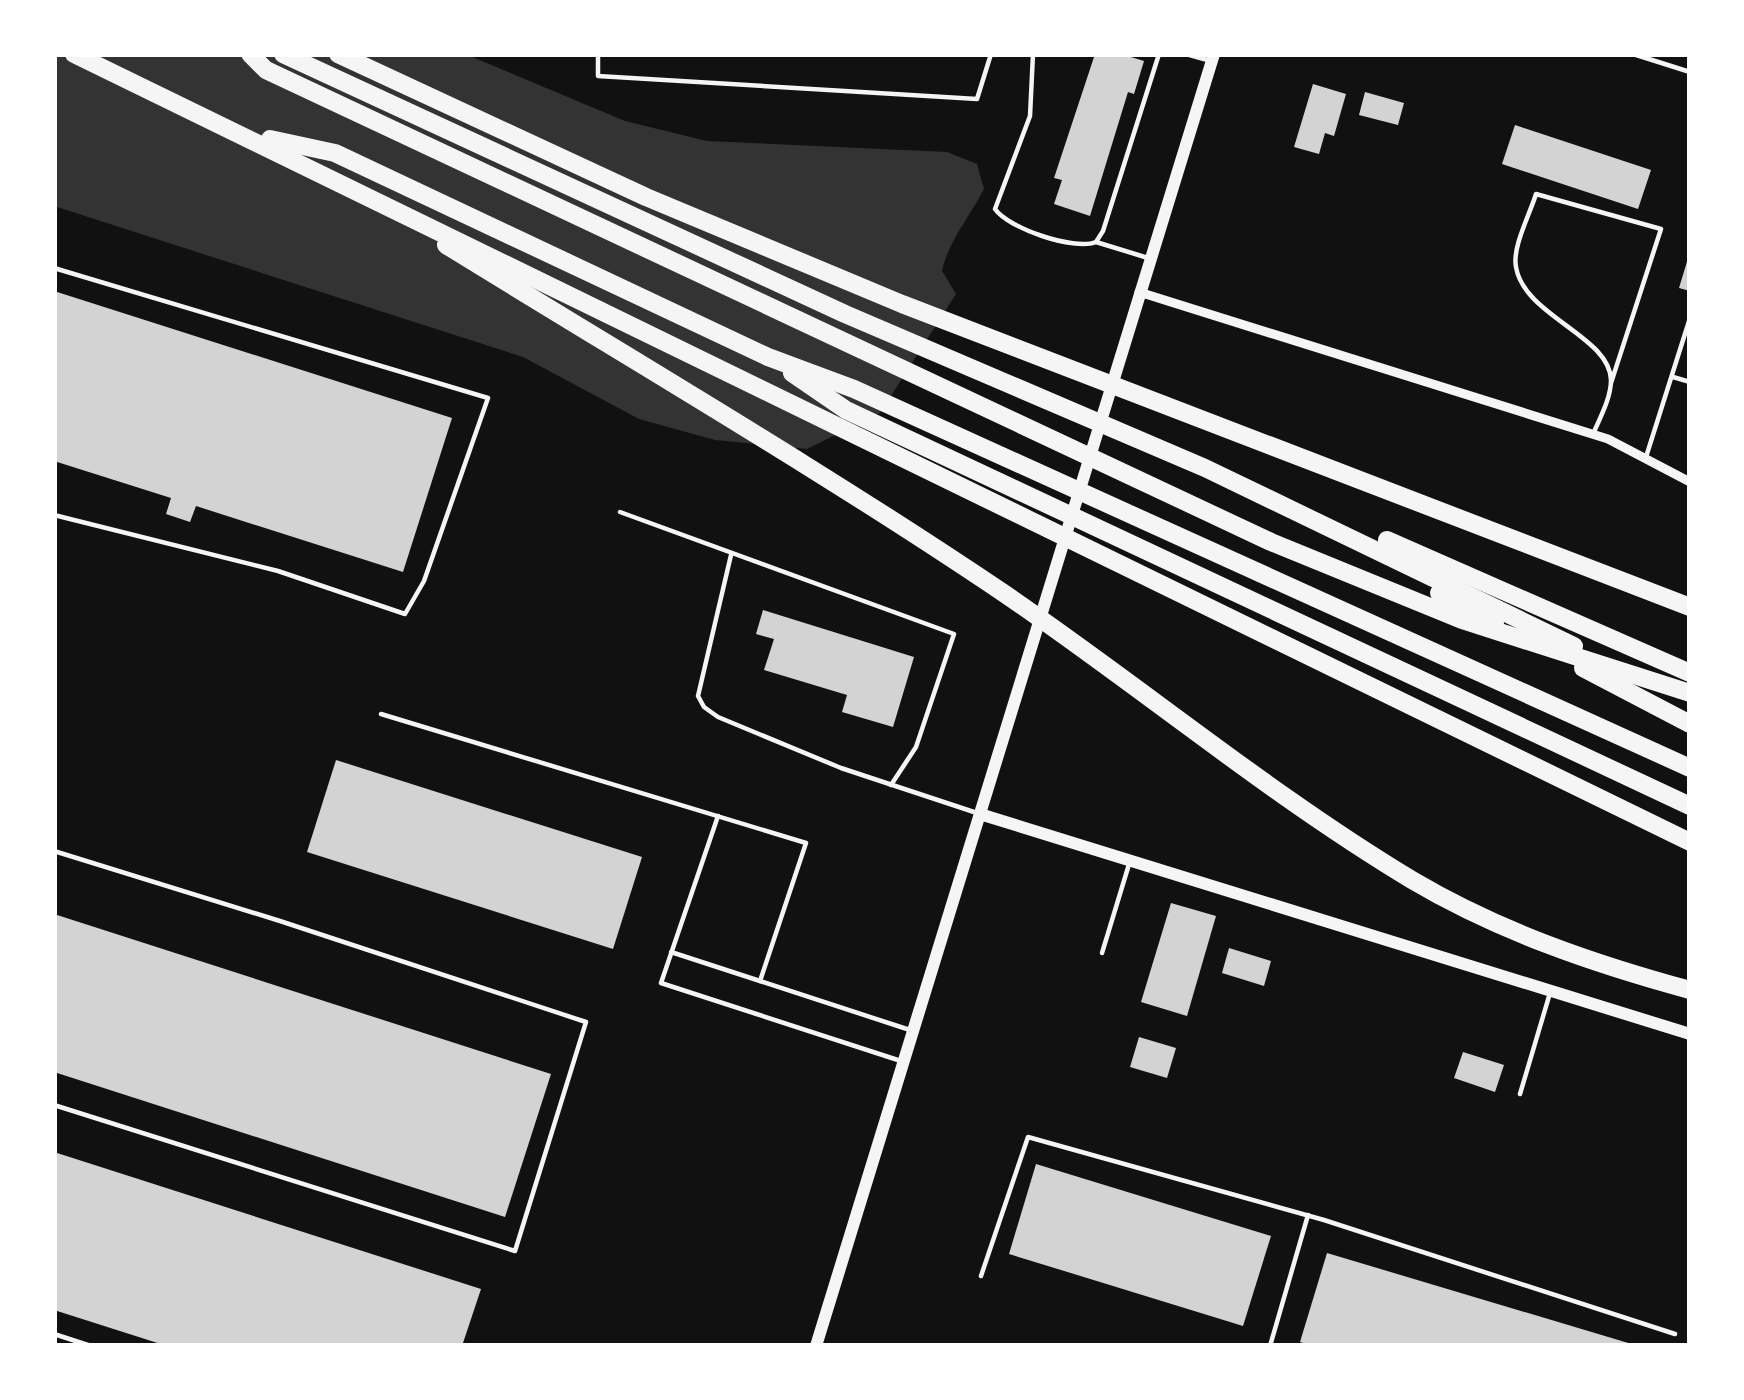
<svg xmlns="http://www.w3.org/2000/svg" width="1744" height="1400" font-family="Inter,sans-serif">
<rect width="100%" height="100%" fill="#111"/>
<path fill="#333" d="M54 54H465L625 121 707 141 947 152 977 164 984 189C969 218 949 240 942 271L956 294 880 413 807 449 715 440 639 419 523 357 54 206Z"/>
<g fill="#d3d3d3">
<path d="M1095 54H1121L1144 61 1134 94 1128 92 1090 216 1054 204 1062 180 1054 178Z"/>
<path d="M1313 84 1346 94 1334 136 1325 133 1319 154 1294 147Z"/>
<path d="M1365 92 1404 103 1398 125 1359 115Z"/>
<path d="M1515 125 1651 170 1638 209 1502 164Z"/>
<path d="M1689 255H1690V291L1679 288Z"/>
<path d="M54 291 452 418 403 572 196 506 190 522 166 514 171 498 54 461Z"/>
<path d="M763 610 914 657 893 727 842 712 847 695 764 670 774 639 756 634Z"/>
<path d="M336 760 642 857 613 949 307 852Z"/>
<path d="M1171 903 1216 916 1187 1016 1141 1002Z"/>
<path d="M54 914 551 1074 505 1217 54 1072Z"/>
<path d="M1229 948 1271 961 1264 986 1222 973Z"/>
<path d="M1139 1037 1176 1048 1167 1078 1130 1067Z"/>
<path d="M1463 1052 1504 1065 1495 1092 1454 1078Z"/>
<path d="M54 1152 481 1289 462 1346H167L54 1310Z"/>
<path d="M1036 1164 1271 1236 1243 1326 1009 1254Z"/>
<path d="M1327 1253 1635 1345V1346H1312L1300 1342Z"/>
</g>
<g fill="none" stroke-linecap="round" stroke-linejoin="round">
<g stroke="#f5f5f5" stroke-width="4.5">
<path d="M598 54V76L977 99 991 54"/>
<path d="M1033 54 1030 116 995 209C1008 228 1074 251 1096 242L1103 231 1159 54"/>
<path d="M1186 54 1211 61"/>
<path d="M1633 54 1690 72"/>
<path d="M1096 242 1148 258"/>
<path d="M54 268 488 398 424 581 405 614 278 571 54 515"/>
<path d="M1673 377 1690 382"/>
<path d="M1593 434C1600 418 1611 398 1611 380 1610 336 1524 316 1516 267 1512 247 1530 214 1536 194L1661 229 1611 383"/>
<path d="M1646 457 1690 318"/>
<path d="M620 512 954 634 916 747 891 785"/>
<path d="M731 555 698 696 704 707 718 717 841 768 977 813"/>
<path d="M381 714 806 843 760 981 910 1030"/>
<path d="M718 816 661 983 904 1062"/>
<path d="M54 851 280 921 586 1022 515 1251 54 1105"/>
<path d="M671 952 760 981"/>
<path d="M1102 953 1130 861"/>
<path d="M1520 1094 1550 993"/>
<path d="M981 1276 1028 1137 1324 1220 1675 1334"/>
<path d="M54 1334 91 1346"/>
<path d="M1270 1346 1308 1215"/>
</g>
<path stroke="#f5f5f5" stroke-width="9" d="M1139 292 1608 439 1690 482"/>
<g stroke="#f5f5f5" stroke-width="12">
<path d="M983 815 1690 1034"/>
<path d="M816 1346 1214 54"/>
</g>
<g stroke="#f5f5f5" stroke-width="18">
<path d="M74 54 1690 842"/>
<path d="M250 54 266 70 1271 542 1462 620 1690 693"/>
<path d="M283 54 845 314 1205 468 1574 646"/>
<path d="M338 54 646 197 902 304 1690 607"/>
<path d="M270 139 335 153 768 357 854 389 1690 768"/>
<path d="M446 245C632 360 821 470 1002 592 1140 686 1269 794 1412 880 1498 931 1594 964 1690 990"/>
<path d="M792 373 846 410 1690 806"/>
<path d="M1387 540 1690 673"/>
<path d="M1439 593 1495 622"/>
<path d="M1583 668 1690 724"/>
</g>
</g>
<rect width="1744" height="1400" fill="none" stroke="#ffffff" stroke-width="114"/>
</svg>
